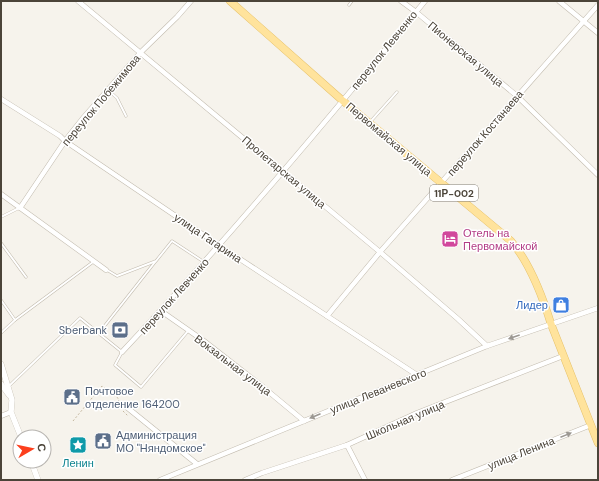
<svg xmlns="http://www.w3.org/2000/svg" width="599" height="481" font-family="'DM Sans',sans-serif">
<rect width="100%" height="100%" fill="#f6f3ec"/>
<g fill="none" stroke-linecap="round" stroke-linejoin="round">
<g stroke="#c2bbae" stroke-width="3">
<g id="service">
<path d="M349 5 352 1"/>
<path d="M108 90 117 98 126 116"/>
<path d="M371 121 397 92"/>
<path d="M1 217 19 208"/>
<path d="M1 243 26 277"/>
<path d="M107 270 117 276 156 261 172 241 204 262"/>
<path d="M1 300 15 320 1 333"/>
<path d="M15 320 93 262"/>
<path d="M99 333 155 262"/>
<path d="M9 386 80 318 122 352 115 365 141 387 188 331"/>
</g>
</g>
<g stroke="#c2bbae" stroke-width="5.5">
<g id="minor">
<path d="M78 1 380 252 458 319 487 346"/>
<path d="M401 1 416 12 517 96 598 175"/>
<path d="M559 1 598 33"/>
<path d="M1 99 60 136 65 141 220 246 417 375"/>
<path d="M1 194 106 270"/>
<path d="M20 208 65 141 84 117 141 52 177 17 191 1"/>
<path d="M161 311 204 341 263 387 304 421"/>
<path d="M327 316 380 252 598 5"/>
<path d="M122 352C228 239 327 121 425 1"/>
<path d="M124 405 197 464"/>
<path d="M1 416 11 412"/>
<path d="M347 445 365 480"/>
<path d="M160 480 487 346 598 308"/>
<path d="M245 480 262 473 347 445 417 413 563 356"/>
<path d="M452 480 591 425"/>
</g>
</g>
<g stroke="#c2bbae" stroke-width="6">
<g id="tertiary">
<path d="M1 364 12 400 11 412 21 437"/>
<path d="M1 384 9 395"/>
<path d="M31 461 38 480"/>
</g>
</g>
<g stroke="#e6c16a" stroke-width="8">
<path id="primary" d="M230 1 343 101 511 241C529 262 543 298 551 324L598 443"/>
</g>
<g stroke="#c4b79f" stroke-width="1" stroke-dasharray="2 2" stroke-linecap="butt">
<path d="M123 411 128 416"/>
<path d="M73 421 102 386 119 399 117 406 119 408"/>
</g>
<use href="#service" stroke="#fff" stroke-width="2"/>
<use href="#minor" stroke="#fff" stroke-width="4.5"/>
<use href="#tertiary" stroke="#fff" stroke-width="5.5"/>
<use href="#primary" stroke="#ffe39c" stroke-width="7"/>
</g>
<defs><path id="oneway-solid" d="M-6-.8H1V-3.2L6.5 0L1 3.2V.8H-6Z"/></defs>
<g fill="#9c9892">
<use href="#oneway-solid" transform="translate(514 337) rotate(161)"/>
<use href="#oneway-solid" transform="translate(315 416) rotate(157)"/>
<use href="#oneway-solid" transform="translate(566 435) rotate(-22)"/>
</g>
<defs>
<g id="hotel-square" transform="scale(0.9)"><rect x="-9" y="-9" width="18" height="18" rx="4" fill="#d1479c" stroke="#fff"/><path d="M-6-4.5h1.5V1H6V5H4.5V3h-9V5H-6ZM-4 0a1.8 1.8 0 1 1 3.6 0ZM.5 0V-2.5h3Q6-2.5 6 0Z" fill="#fff"/></g>
<g id="shop-square" transform="scale(0.9)"><rect x="-9" y="-9" width="18" height="18" rx="4" fill="#3f7fe0" stroke="#fff"/><path d="M-5-2.5h2.3a2.7 3.5 0 0 1 5.4 0H5L5.5 6h-11ZM-1.5-2.5h3a1.5 2.3 0 0 0-3 0Z" fill="#fff"/></g>
<g id="bank-square" transform="scale(0.9)"><rect x="-9" y="-9" width="18" height="18" rx="4" fill="#5c6f8a" stroke="#fff"/><path d="M-6-4H6V4H-6ZM0-2.3a2.3 2.3 0 1 0 0 4.6a2.3 2.3 0 1 0 0-4.6Z" fill="#fff"/></g>
<g id="civic-square" transform="scale(0.9)"><rect x="-9" y="-9" width="18" height="18" rx="4" fill="#5c6f8a" stroke="#fff"/><path d="M-.6-6.5H3V-4.5H.6V-3L4-1V1h2V6H-6V1h2V-1L-.6-3ZM-1.2 2.5V6h2.4V2.5Z" fill="#fff"/></g>
<g id="sight-square" transform="scale(0.9)"><rect x="-9" y="-9" width="18" height="18" rx="4" fill="#0f9aa8" stroke="#fff"/><path d="M0-6L1.8-2.2L6-1.7L2.9 1.2L3.7 5.4L0 3.3L-3.7 5.4L-2.9 1.2L-6-1.7L-1.8-2.2Z" fill="#fff"/></g>
</defs>
<g fill-rule="evenodd">
<use href="#hotel-square" x="450" y="239"/>
<use href="#shop-square" x="561" y="305"/>
<use href="#bank-square" x="120" y="330"/>
<use href="#civic-square" x="72" y="397"/>
<use href="#civic-square" x="103" y="441"/>
<use href="#sight-square" x="78" y="445"/>
</g>
<g text-anchor="middle" dominant-baseline="central" stroke-width="3" stroke-linejoin="round" paint-order="stroke">
<rect fill="#fff" stroke="#817c74" stroke-width="1" x="430" y="185" width="48" height="16" rx="3"/>
<g font-size="10" font-weight="bold" fill="#4b4439">
<text x="454" y="193">11Р-002</text>
</g>
<g font-size="11" fill="#4b4439" stroke="#fff">
<text transform="translate(384 50) rotate(-51)">переулок Левченко</text>
<text transform="translate(466 54) rotate(40)">Пионерская улица</text>
<text transform="translate(101 100) rotate(-50)">переулок Побежимова</text>
<text transform="translate(485 133) rotate(-49)">переулок Костанаева</text>
<text transform="translate(389 139) rotate(40)">Первомайская улица</text>
<text transform="translate(284 172) rotate(40)">Пролетарская улица</text>
<text transform="translate(208 238) rotate(34)">улица Гагарина</text>
<text transform="translate(174 296) rotate(-48)">переулок Левченко</text>
<text transform="translate(233 365) rotate(37)">Вокзальная улица</text>
<text transform="translate(378 391) rotate(-22)">улица Леваневского</text>
<text transform="translate(405 420) rotate(-23)">Школьная улица</text>
<text transform="translate(521 453) rotate(-22)">улица Ленина</text>
</g>
<g font-size="11" fill="#b23c85" stroke="#fff" text-anchor="start">
<text x="463" y="233">Отель на<tspan x="463" dy="13">Первомайской</tspan></text>
</g>
<g font-size="11" fill="#366cbe" stroke="#fff" text-anchor="end">
<text x="548" y="305">Лидер</text>
</g>
<g font-size="11" fill="#4e5e75" stroke="#fff" text-anchor="start">
<text x="107" y="330" text-anchor="end">Sberbank</text>
<text x="85" y="391">Почтовое<tspan x="85" dy="13">отделение 164200</tspan></text>
<text x="116" y="435">Администрация<tspan x="116" dy="13">МО "Няндомское"</tspan></text>
</g>
<g font-size="11" fill="#0d838f" stroke="#fff">
<text x="78" y="463">Ленин</text>
</g>
</g>
<rect width="599" height="481" fill="none" stroke="#4b4439" stroke-width="4"/>
<g transform="translate(32 449) rotate(81)"><circle r="19" fill="#ffffff" stroke="#b7b4b0"/>
<path d="M0-3L7 15L0 10L-7 15Z" fill="#fc3f1d"/>
<text y="-6" font-size="11" font-weight="bold" text-anchor="middle" fill="#4b4439">С</text>
</g>
</svg>
